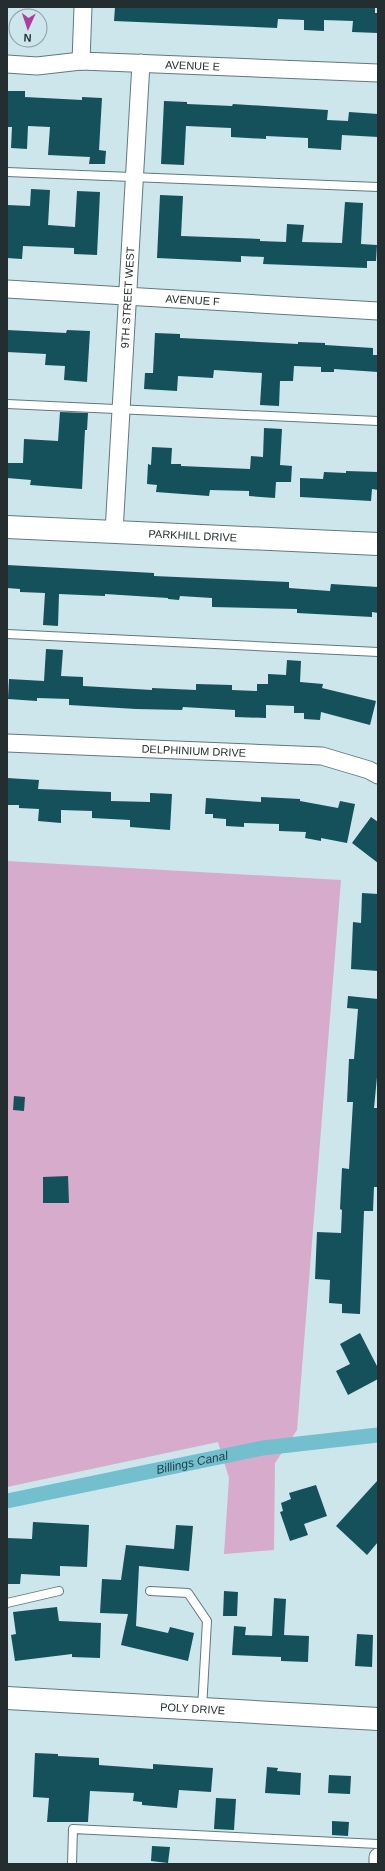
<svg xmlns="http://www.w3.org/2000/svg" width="385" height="1871" font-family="Arial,sans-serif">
<rect width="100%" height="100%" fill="#cce6ec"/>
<path fill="#d7abcc" d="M7 861 341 880 297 1430 275 1463 274 1550 224 1554 229 1478 218 1442 7 1487Z"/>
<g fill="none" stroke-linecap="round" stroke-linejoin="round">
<path stroke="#74bfce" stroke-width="15" id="s1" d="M7 1501 263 1448 378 1435"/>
</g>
<g fill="#14515b">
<path d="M115 7H375V13H378V33L352 32 353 21 324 20V31L304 30V20L278 19 277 28 114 21Z"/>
<path d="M7 91H25V97L82 100V97L102 98 99 150 106 151 105 164H89L90 157 48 155 50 127 28 126 27 149 11 148 12 127H7Z"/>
<path d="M164 101 187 102V104L232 106 233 104 328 110 327 120 348 121 349 112 378 114V137L342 135 341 150 308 148V138L266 136V139L231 137V128L186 126 184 165 161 164Z"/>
<path d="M31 189 50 190 48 225 75 227 77 191 100 192 97 255 74 254V248L23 246 22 259 7 258V205L30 206Z"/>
<path d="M160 195 183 196 181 236 260 239V241L286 242 287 224 304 225 302 242 342 243 345 202 363 203 361 244 377 245 376 261H367V268L263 264 264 257 241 256V262L157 258Z"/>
<path d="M7 330 66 333 67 330 90 331 87 382 64 380 65 366 45 365 46 354 7 352Z"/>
<path d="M155 333 180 334V338L298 344V342L325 343V345L373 348V355H378V372L334 369V372H321V367L294 366 293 381H280L279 406 260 405 262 373 214 370 213 378 178 376 177 391 144 389 145 373H153Z"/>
<path d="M60 412 88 413 87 430H85L82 489 30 485 31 480 7 478 8 463H23L24 439 58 441Z"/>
<path d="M264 428 282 429 280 465 292 466 291 482H276L275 498 249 496V491L210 490 209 496 156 492 157 485 147 484 148 464 151 465 152 447 172 448 171 464H181V466L250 469 251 456 263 457Z"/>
<path d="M346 471 378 472V490L372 489 371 501 300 497V478L323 479 324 472 346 473Z"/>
<path d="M7 565 154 573V576L289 582V588L330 591 331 584 378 587V613L372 612V617L297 613V609L212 607V598L180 596 179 600 168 599V598L105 594V596L59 594 58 626 43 625 45 593 20 592V589L7 588Z"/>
<path d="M46 649 63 650 61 676 83 677V686L152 690V688L196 690V684L232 685V690L257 691V684H268V674L286 675 287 660 301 661 300 682 323 684 322 688 376 701 370 725 321 712 320 720 304 719V713H294V706L266 705V718L235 717V710L183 707 182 710 136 709 69 705V699L37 698V701L8 699 9 679 44 681Z"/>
<path d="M7 778 39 780 38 789 111 792V801L150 802V793L172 794 170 830 130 827V820L92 818V811L61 810V823L38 821 39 809 19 808V805H7Z"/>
<path d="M261 797 300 799V801L338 808 340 801 355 804 347 843 321 838V841L305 838 306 832 279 831V824L244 823V827L226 826V819L213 818V814H205L206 798 261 802Z"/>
<path d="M371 817 378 822V863L352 843Z"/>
<path d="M362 893 378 894V971L351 969 353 922 361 923Z"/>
<path d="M348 996 378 999V1067L374 1108H378V1187H374L373 1211H364L360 1314 342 1313V1304L329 1303 330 1280 315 1279 317 1232 341 1233 342 1210 340 1209 342 1168 349 1169 353 1102H347L349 1059H354L358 1009 347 1008Z"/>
<path d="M14 1096 25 1097 24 1111 13 1110Z"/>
<path d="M68 1176 69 1203H43V1177Z"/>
<path d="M360 1333 378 1368V1379L348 1395 336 1371 350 1364 340 1344Z"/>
<path d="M378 1480V1542L367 1555 336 1526Z"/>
<path d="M316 1485 327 1516 304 1524 308 1535 290 1541 280 1512 283 1511 281 1503 291 1499 289 1493Z"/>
<path d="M33 1522 89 1525 87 1567 60 1566V1576L21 1574 20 1584H7V1538L32 1539Z"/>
<path d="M176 1525 193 1526 189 1571 139 1566 136 1626 168 1633 170 1627 194 1633 188 1661 121 1645 128 1614 100 1613 102 1579 121 1580 126 1545 174 1549Z"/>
<path d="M224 1591 238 1592 237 1616H223Z"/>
<path d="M274 1598 286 1599 284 1635 309 1636 308 1662 281 1661V1657L232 1655 234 1626 246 1627 245 1635 272 1636Z"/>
<path d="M57 1607 59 1621 101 1623 100 1658 72 1657V1654L15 1661 11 1635 16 1634 13 1612Z"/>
<path d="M357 1634 373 1635 372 1667 355 1666Z"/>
<path d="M35 1753 58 1754V1756L99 1758V1765L153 1769V1764L213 1768 211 1792 179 1790 177 1808 142 1805V1802L133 1801 134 1793 90 1791 88 1822H47L49 1798 33 1797Z"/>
<path d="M267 1767 278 1768 277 1771 301 1773 300 1795 265 1793Z"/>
<path d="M329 1775 351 1776 350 1794 328 1793Z"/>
<path d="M216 1798 236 1799 234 1830 214 1829Z"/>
<path d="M332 1821 349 1822 348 1836 332 1835Z"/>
<path d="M152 1846 170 1847 168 1863 151 1861Z"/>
</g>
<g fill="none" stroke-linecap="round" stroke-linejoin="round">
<g stroke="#61797e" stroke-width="10">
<g id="lane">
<path d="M7 172 378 187"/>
<path d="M7 404 378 421"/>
<path d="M7 634 378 652"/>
<path d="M150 1591 188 1593 207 1621 202 1709"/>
<path d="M7 1603 59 1591"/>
<path d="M72 1864 73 1829 378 1844"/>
</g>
</g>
<g stroke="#61797e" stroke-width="19">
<g id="street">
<path d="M81 61 83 7"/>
<path id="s2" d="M7 64 37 66 81 61 378 73"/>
<path id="s3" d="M7 289 378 311"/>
<path id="s4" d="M114 532 141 63"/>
<path id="s5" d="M7 743 322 756 369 770 378 775"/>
<path d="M378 1864V1857"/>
</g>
</g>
<g stroke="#61797e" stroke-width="24">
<g id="secondary">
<path id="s6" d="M7 527 378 544"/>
<path id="s7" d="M7 1698 378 1719"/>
</g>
</g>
<use href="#lane" stroke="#fff" stroke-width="8"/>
<use href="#street" stroke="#fff" stroke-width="17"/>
<use href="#secondary" stroke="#fff" stroke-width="22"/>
</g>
<g text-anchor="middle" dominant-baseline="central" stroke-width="4" stroke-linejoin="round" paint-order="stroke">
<g font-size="11" fill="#242e30" stroke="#cce6ec">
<text stroke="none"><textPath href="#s2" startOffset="186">AVENUE E</textPath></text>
<text stroke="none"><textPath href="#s4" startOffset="235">9TH STREET WEST</textPath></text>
<text stroke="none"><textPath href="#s3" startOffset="186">AVENUE F</textPath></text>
<text stroke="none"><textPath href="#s6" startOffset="186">PARKHILL DRIVE</textPath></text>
<text stroke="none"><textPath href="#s5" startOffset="187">DELPHINIUM DRIVE</textPath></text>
<text stroke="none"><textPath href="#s7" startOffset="186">POLY DRIVE</textPath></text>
</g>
<g font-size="12" font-style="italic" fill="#1f4249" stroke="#cce6ec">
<text stroke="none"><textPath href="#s1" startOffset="189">Billings Canal</textPath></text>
</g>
</g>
<rect width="385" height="1871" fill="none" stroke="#242e30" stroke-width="16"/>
<g transform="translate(28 28) rotate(183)"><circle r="19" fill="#cce6ec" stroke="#899ca1"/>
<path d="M0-3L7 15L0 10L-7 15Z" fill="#ad3e9b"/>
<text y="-6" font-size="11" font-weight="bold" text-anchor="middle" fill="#242e30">N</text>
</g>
</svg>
